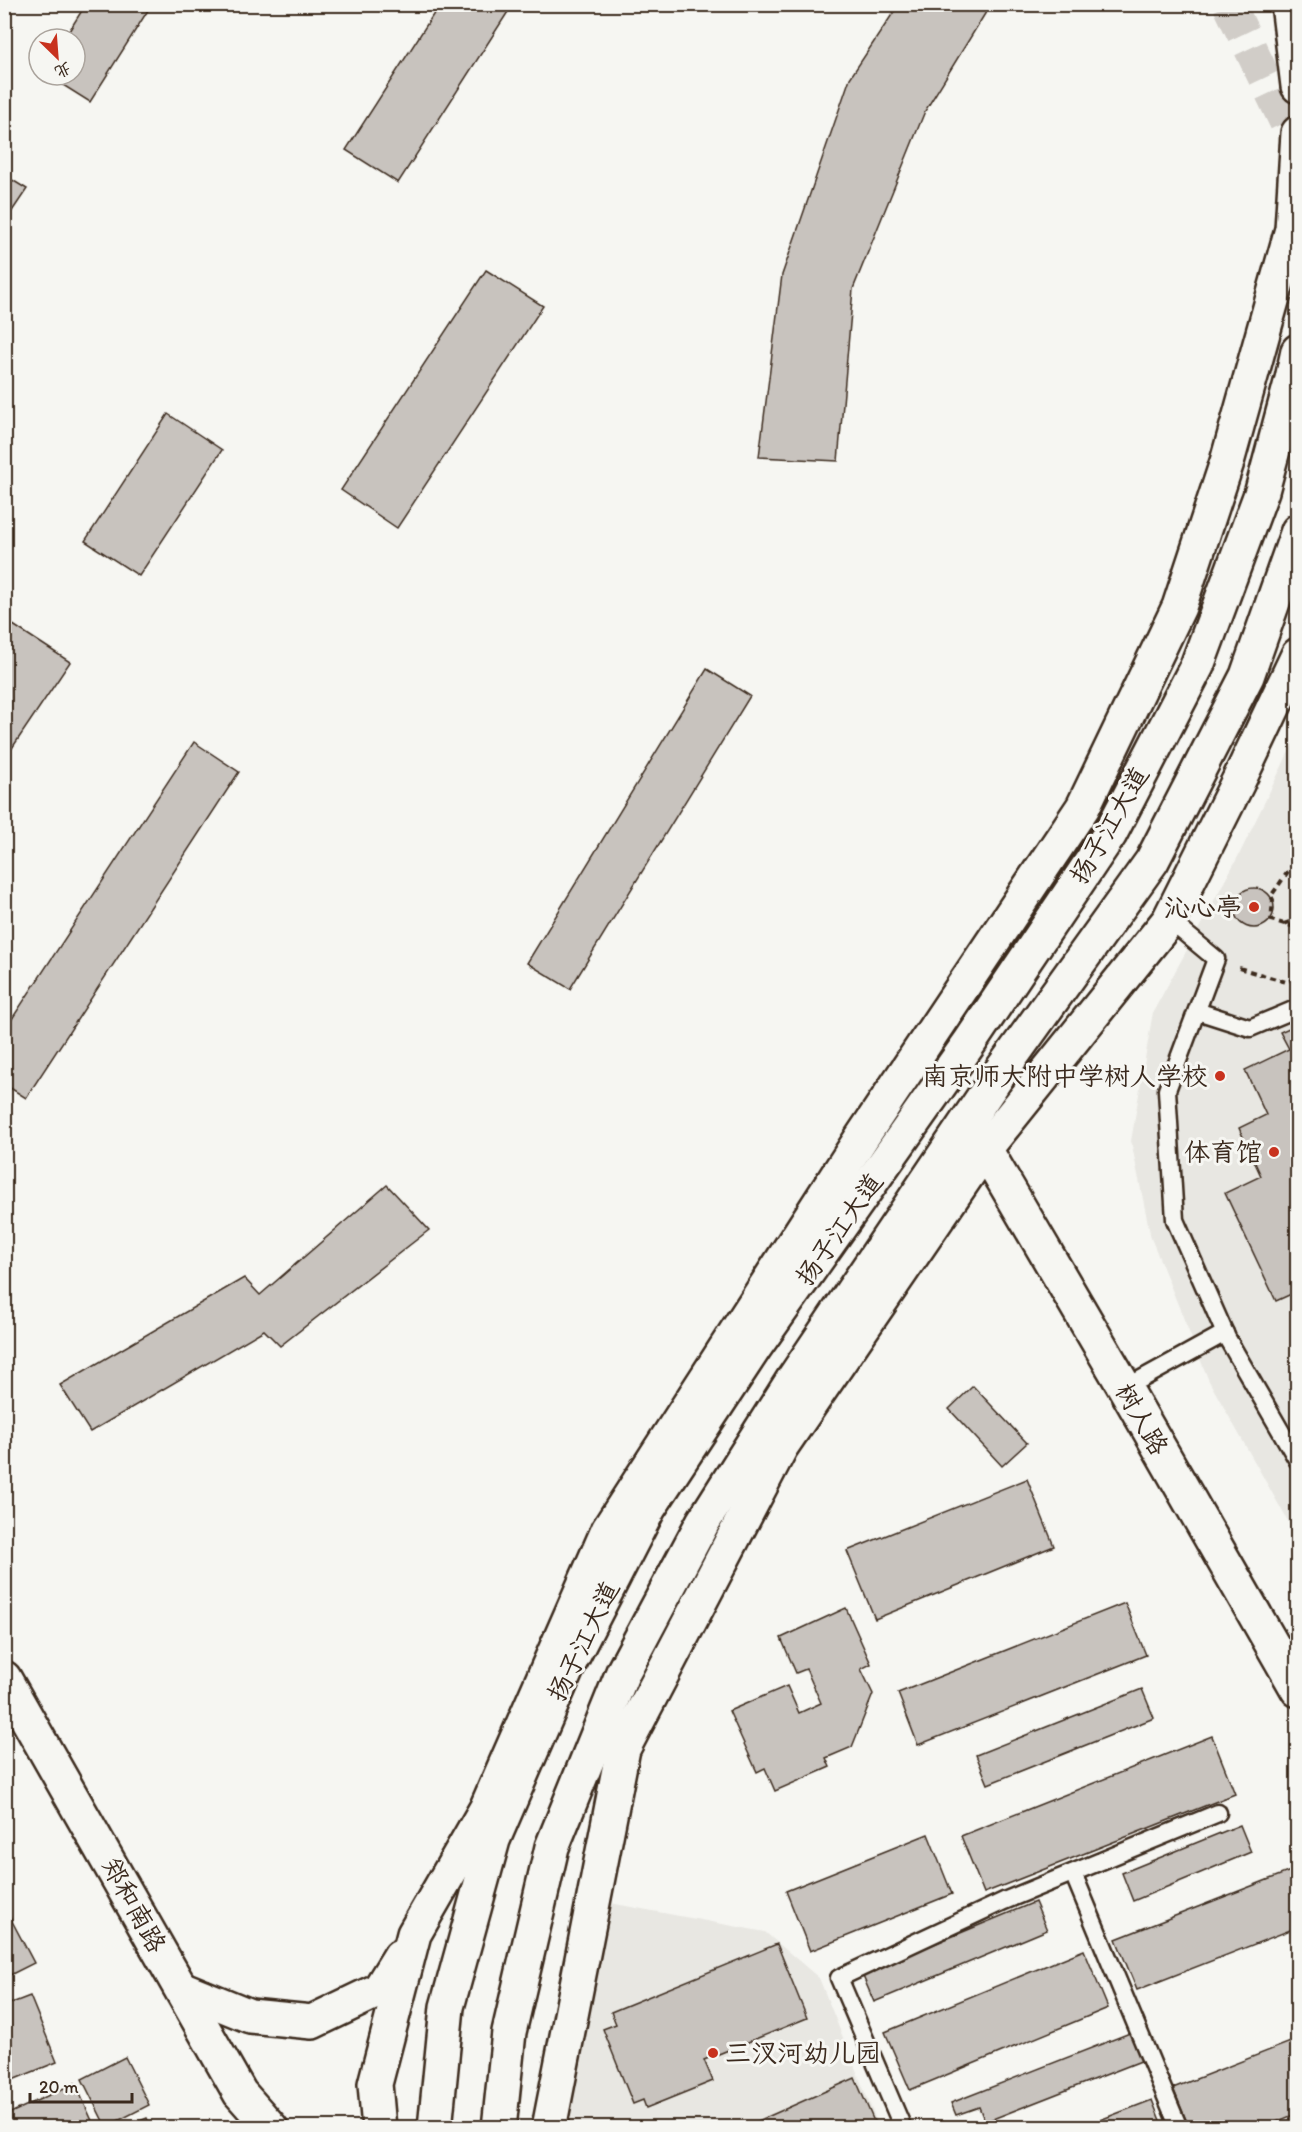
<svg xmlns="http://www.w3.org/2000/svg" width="1302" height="2132" font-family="Itim,'LXGW WenKai TC',sans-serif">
<rect width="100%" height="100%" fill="#f6f6f2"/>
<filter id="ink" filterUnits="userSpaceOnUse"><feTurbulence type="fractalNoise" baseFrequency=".0167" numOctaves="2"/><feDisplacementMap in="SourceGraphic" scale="12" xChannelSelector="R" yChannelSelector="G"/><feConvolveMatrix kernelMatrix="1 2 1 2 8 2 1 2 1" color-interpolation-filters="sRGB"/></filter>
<g filter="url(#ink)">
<g fill="#e8e7e2">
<path d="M1297 735V1537L1209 1381 1151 1238 1131 1141 1153 1012 1240 853Z"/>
<path d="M610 1903 765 1932 819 1978 879 2127 560 2128Z"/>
</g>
<g fill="#c8c3be" stroke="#3b2a1e" stroke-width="1.5">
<path d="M86 4H152L90 102 47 75H75V39H64Z"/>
<path d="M440 4H513L398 183 346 150Z"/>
<path d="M899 4H991L925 111 853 289 838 461 759 457 782 275 850 78Z"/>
<path d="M4 175 27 189 4 223Z"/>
<path d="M486 270 543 306 397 528 341 490Z"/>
<path d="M168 414 222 450 139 576 85 541Z"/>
<path d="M4 619 70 662 4 760Z"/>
<path d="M707 669 750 696 570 989 527 963Z"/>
<path d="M194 742 239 772 26 1098 4 1084V1031Z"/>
<circle cx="1254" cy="908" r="20"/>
<path d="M1298 1024V1291L1276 1301 1225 1193 1261 1176 1239 1128 1266 1115 1245 1070 1289 1049 1280 1032Z"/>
<path d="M387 1185 429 1230 280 1346 264 1330 90 1432 60 1385 244 1278 260 1295Z"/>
<path d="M973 1386 1027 1443 1002 1466 949 1409Z"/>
<path d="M1027 1479 1054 1546 875 1619 847 1551Z"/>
<path d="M1125 1603 1146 1655 918 1745 898 1693Z"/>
<path d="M846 1608 871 1664 861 1669 873 1694 852 1747 826 1758 830 1767 775 1791 765 1768 757 1772 729 1711 787 1686 799 1713 821 1703 806 1669 796 1673 781 1638Z"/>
<path d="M1142 1689 1154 1718 988 1784 976 1755Z"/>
<path d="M1212 1736 1235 1794 984 1893 961 1836Z"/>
<path d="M1240 1825 1251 1852 1133 1901 1122 1873Z"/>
<path d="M928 1834 952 1894 810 1951 786 1891Z"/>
<path d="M1298 1868V1927L1137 1990 1116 1939Z"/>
<path d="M1035 1902 1047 1930 874 2002 862 1974Z"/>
<path d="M4 1906 34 1963 4 1978Z"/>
<path d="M777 1944 807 2018 704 2060 713 2081 646 2108 643 2100 633 2104 603 2029 616 2024 611 2012Z"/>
<path d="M1084 1950 1108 2008 910 2090 885 2032Z"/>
<path d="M30 1996 57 2062 10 2081 4 2067V2006Z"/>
<path d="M1135 2031 1146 2059 985 2122 979 2107 956 2115 951 2103Z"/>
<path d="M1298 2039V2113L1261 2128H1189L1173 2088Z"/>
<path d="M125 2057 149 2105 106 2127 82 2079Z"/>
<path d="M855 2078 876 2126 750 2128 749 2125Z"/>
<path d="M75 2083 93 2123 84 2128H5L4 2116Z"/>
<path d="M1152 2100 1163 2128H1079Z"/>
<path d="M147 2118 151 2128H123Z"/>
</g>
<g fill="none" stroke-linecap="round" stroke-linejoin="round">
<path stroke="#d1cdc8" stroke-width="33" stroke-dasharray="33 16" stroke-linecap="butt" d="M1229 4 1298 148"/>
<g stroke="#3b2a1e" stroke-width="21">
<g id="service">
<path d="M1169 920 1216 959 1167 1090 1175 1220 1227 1338 1298 1461"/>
<path d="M1197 1011 1250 1028 1298 1008"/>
<path d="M1125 1388 1225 1333"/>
<path d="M1073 1873 1179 2128"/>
<path d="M903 2128 839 1978 1004 1901 1218 1813"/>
</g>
</g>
<g stroke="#3b2a1e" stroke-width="38">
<g id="tertiary">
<path d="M985 1149 1125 1388 1298 1690"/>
<path d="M4 1678 240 2093 271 2128"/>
</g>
</g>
<g stroke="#3b2a1e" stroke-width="38">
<g id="secondary">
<path d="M1288 4 1298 86"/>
<path d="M181 1988 250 2016 312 2022 379 1990 400 1956"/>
<path d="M379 2128 375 2084 414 1934 486 1809 608 1530 862 1137 1083 807 1179 607 1227 462 1292 229 1298 133"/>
<path d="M549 2128 623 1749 781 1447 985 1149 1169 920 1238 782 1298 655"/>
</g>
</g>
<g stroke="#3b2a1e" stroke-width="38">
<g id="trunk">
<path d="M435 2128 447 2007 493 1840 570 1662 649 1508 755 1347 970 1042 1110 834 1197 666 1262 491 1292 379 1298 351"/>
<path d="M499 2128 509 2032 552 1847 623 1672 703 1522 794 1378 1001 1071 1152 861 1247 676 1298 531"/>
</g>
</g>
<g stroke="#3b2a1e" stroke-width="4" stroke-dasharray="6 4.5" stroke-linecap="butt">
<path d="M1298 807V823"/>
<path d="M1298 853 1296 860 1271 896 1273 900 1271 920 1298 928"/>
<path d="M1284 924 1298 919"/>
<path d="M1239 968 1286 982 1298 978"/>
</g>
<use href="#service" stroke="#f6f6f2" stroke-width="16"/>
<use href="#tertiary" stroke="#f6f6f2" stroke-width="33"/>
<use href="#secondary" stroke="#f6f6f2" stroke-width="33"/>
<use href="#trunk" stroke="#f6f6f2" stroke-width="33"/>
</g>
</g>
<g fill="#c8321e" stroke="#f6f6f2" stroke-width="2">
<circle cx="1254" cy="907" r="6"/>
<circle cx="1220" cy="1076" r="6"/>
<circle cx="1274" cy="1152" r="6"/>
<circle cx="713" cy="2053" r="6"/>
</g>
<g text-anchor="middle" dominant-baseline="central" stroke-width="6" stroke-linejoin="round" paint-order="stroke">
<g font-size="26" fill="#3b2a1e" stroke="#f6f6f2">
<text transform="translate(1109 825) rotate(-60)">扬子江大道</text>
<text transform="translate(839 1229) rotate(-55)">扬子江大道</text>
<text transform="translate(1142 1419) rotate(60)">树人路</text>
<text transform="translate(583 1641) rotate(-64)">扬子江大道</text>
<text transform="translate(134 1905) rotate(61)">郑和南路</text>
</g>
<g font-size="26" fill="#3b2a1e" stroke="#f6f6f2" text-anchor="end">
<text x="1242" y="907">沁心亭</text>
<text x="1208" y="1076">南京师大附中学树人学校</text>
<text x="1262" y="1152">体育馆</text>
<text x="725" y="2053" text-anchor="start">三汊河幼儿园</text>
</g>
</g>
<rect width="1302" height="2132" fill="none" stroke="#f6f6f2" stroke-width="24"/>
<rect x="12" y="12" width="1278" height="2108" fill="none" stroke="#3b2a1e" stroke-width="2" filter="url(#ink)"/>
<g transform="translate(57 57) rotate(155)"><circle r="28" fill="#f6f6f2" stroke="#aba49d" stroke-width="1.5"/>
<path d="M0-4.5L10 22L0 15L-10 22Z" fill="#c8321e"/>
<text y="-9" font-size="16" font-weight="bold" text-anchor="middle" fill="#3b2a1e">北</text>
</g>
<path d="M30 2093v9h102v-9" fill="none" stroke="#3b2a1e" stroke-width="3"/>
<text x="39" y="2093" font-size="18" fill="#3b2a1e" stroke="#f6f6f2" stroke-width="4.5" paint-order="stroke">20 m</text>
</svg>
